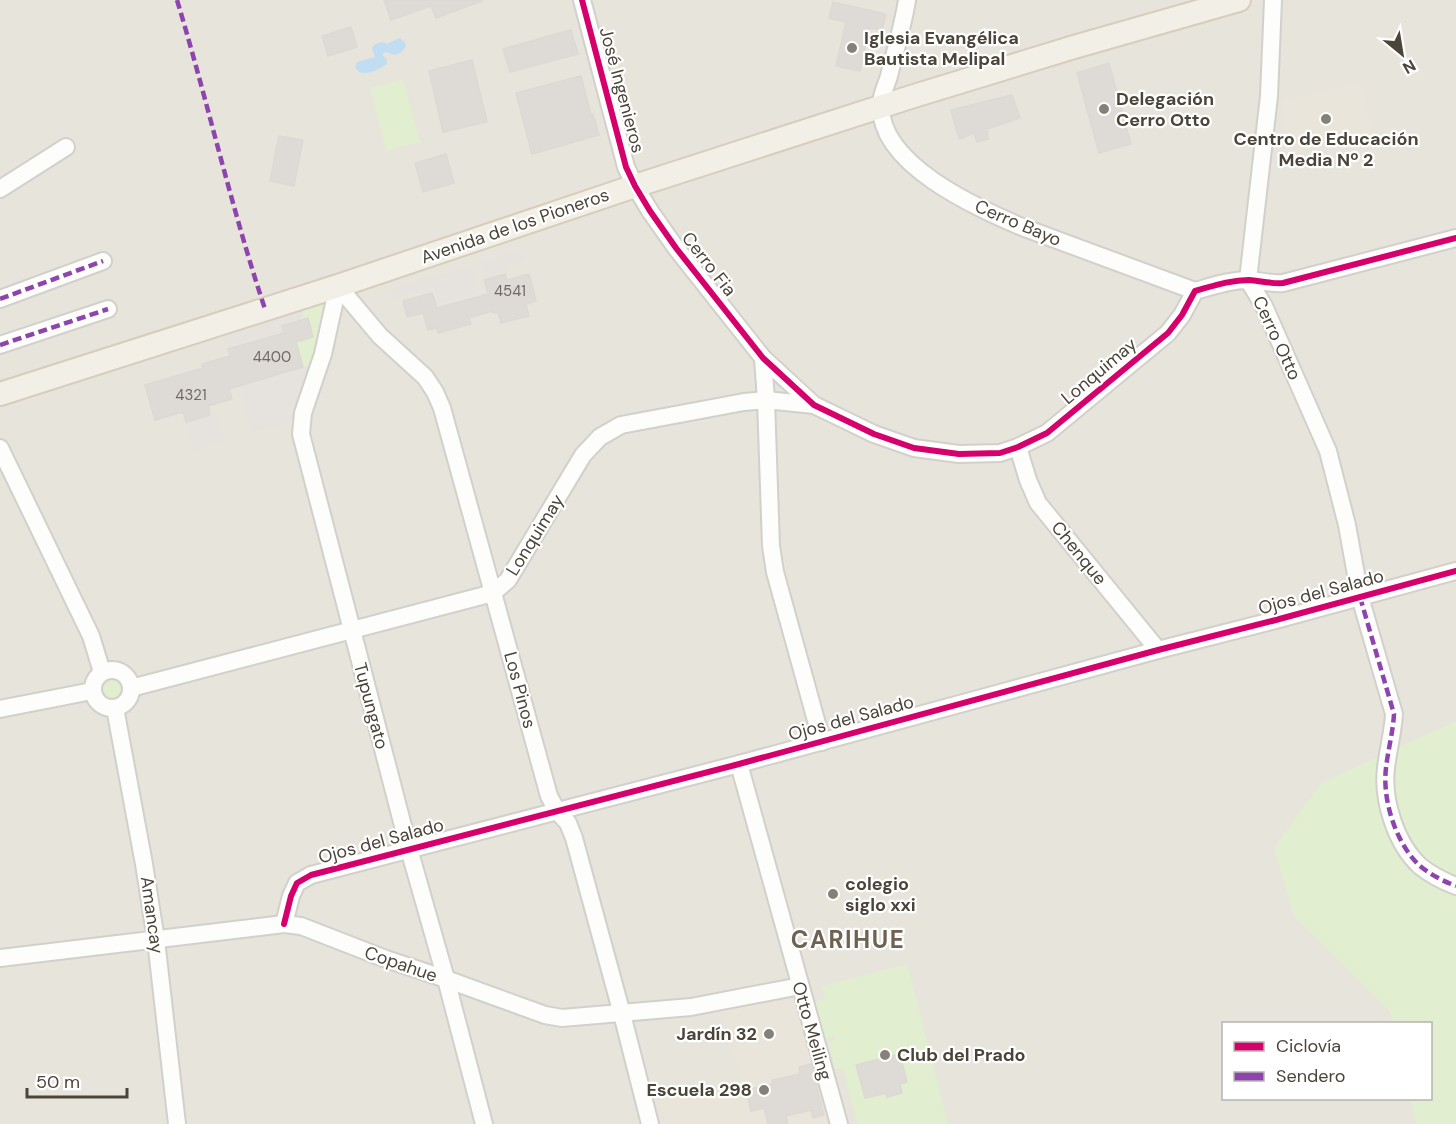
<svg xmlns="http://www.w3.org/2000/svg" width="1456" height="1124" font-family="'DM Sans',sans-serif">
<rect width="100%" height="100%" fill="#f4f2ee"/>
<path fill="#e7e4dc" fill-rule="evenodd" d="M0 0H1456V1124H0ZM1224 1024H1430V1098H1224Z"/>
<g fill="#eae5da">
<path d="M1362 82 1372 136 1287 153 1282 101Z"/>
<path d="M797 999 836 1124H666L660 1101 743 1079 721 1010Z"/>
</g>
<g fill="#e1eecf">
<path d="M403 79 420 142 386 151 370 88Z"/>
<path d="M327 301 313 364 303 367 296 342 313 336 308 319 300 321 307 302Z"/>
<circle cx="112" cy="689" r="13"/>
<path d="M1456 721V1124H1416L1410 1099 1430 1098V1024L1392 1023 1390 1012 1294 917 1274 848 1321 783Z"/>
<path d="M907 964 948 1124H857L843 1068 835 1070 828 1042 835 1040V1036L823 1039 814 1002 825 999 822 986Z"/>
</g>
<g fill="#e6e3df">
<path d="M523 249 527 260 504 266 505 271 485 277 480 262Z"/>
<path d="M471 266 479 292 439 304 434 287 389 300 386 291Z"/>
<path d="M305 309 300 321 282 326 284 333 257 341 256 337 247 339 248 343 228 349 223 334Z"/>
<path d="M313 364 293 420 252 433 239 386Z"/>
<path d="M217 413 225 441 194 450 186 422Z"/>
</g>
<path fill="#c0ddf1" d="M399 38 404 41 406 46 402 52 395 55 385 52 382 55 386 58 387 64C378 70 369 75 359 72L355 67 357 62 375 57 372 48 375 44 382 42 387 44Z"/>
<g fill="#dedbd6" stroke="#dcd9d4" stroke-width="1.5">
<path d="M384 0H482V1L436 18 431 6 391 20Z"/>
<path d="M833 2 886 14 882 30 869 28 860 71 836 66 846 22 829 18Z"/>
<path d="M351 27 357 47 328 56 322 36Z"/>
<path d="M571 30 578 54 510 72 503 49Z"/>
<path d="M472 60 487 122 443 132 429 71Z"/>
<path d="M1109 63 1131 144 1099 153 1077 73Z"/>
<path d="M581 76 591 115 593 114 599 135 532 154 516 93Z"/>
<path d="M1012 95 1020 118 987 129 988 139 977 142 974 133 959 139 951 110Z"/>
<path d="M279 136 303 140 294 186 270 181Z"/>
<path d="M446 154 454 183 423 192 415 163Z"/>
<path d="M505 274 507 280 529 274 536 301 526 304 529 316 501 323 498 312 493 313 492 311 469 318 471 324 438 333 437 328 428 330 423 313 407 317 403 301 432 293 437 308 488 294 484 280Z"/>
<path d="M308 318 313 337 296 342 303 367 229 389 232 399 208 406 210 415 186 422 183 412 155 420 145 385 203 368 202 364 230 356 228 349 284 333 282 326Z"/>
<path d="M900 1054 907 1082 900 1084 902 1093 887 1097 886 1093 865 1098 856 1065Z"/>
<path d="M811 1064 824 1115 813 1118 811 1110 786 1116 788 1124H768L764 1108 751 1111 746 1090 773 1084 772 1080 800 1074 799 1067Z"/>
</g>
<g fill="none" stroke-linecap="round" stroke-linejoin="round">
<g stroke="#d2d0cb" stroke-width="20">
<g id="minor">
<path d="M582 0 626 167 635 186 650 211 676 248 763 358 814 405 874 434 914 448 959 454 1000 453 1018 447 1047 433 1168 333 1182 315 1195 291C1213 286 1230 280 1249 280 1261 281 1271 284 1283 283L1456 238"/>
<path d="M907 0C903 26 895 51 889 76 886 86 882 93 881 103 877 164 976 207 1022 227L1195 291"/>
<path d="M1273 0 1269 96 1248 280 1264 306 1328 451 1347 525 1360 597 1394 714C1393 732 1388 750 1386 768 1382 800 1396 844 1420 866 1431 875 1443 881 1456 886"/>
<path d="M0 189 66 147"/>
<path d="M338 286 380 336 425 377 435 392 442 408 549 796 557 811 568 823 574 838 622 1014 650 1124"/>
<path d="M338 286 323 354 303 413 301 434 409 849 446 979 484 1124"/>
<path d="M0 299 103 261"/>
<path d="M0 345 108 309"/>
<path d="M763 358 766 400 771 546 775 572 822 742"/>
<path d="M1018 447 1028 480 1038 503 1158 650"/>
<path d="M0 448 91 636 102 672"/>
<circle cx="112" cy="689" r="19"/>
<path d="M131 688 493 593 508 580 583 455 600 437 621 425 744 402 766 400 814 405"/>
<path d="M115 708 144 864 156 940 177 1124"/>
<path d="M0 709 92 691"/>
<path d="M739 764 839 1124"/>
<path d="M284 924 291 896 297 883 311 875 739 764 1158 650 1272 621 1456 571"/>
<path d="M0 958 284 924 301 926 386 959 446 979 545 1015 562 1018 691 1007 800 986"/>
</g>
</g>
<g stroke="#d6cebb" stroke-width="26">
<path id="major" d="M0 394 338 286 635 186 914 96 1074 47 1239 0"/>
</g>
<use href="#minor" stroke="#fdfdfc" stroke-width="16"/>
<use href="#major" stroke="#f2efe6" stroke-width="22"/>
<g stroke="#8e44ad" stroke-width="4.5" stroke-dasharray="9 4.5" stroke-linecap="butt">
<path d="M177 0C208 103 231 207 265 309"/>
<path d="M0 299 103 261"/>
<path d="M0 345 108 309"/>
<path d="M1360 597 1394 714C1393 732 1388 750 1386 768 1382 800 1396 844 1420 866 1431 875 1443 881 1456 886"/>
</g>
<g stroke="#fff" stroke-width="10">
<g id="cycleway">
<path d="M582 0 626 167 635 186 650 211 676 248 763 358 814 405 874 434 914 448 959 454 1000 453 1018 447 1047 433 1168 333 1182 315 1195 291C1213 286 1230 280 1249 280 1261 281 1271 284 1283 283L1456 238"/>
<path d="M284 924 291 896 297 883 311 875 739 764 1158 650 1272 621 1456 571"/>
</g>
</g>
<use href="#cycleway" stroke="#d6006c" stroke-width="6"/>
</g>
<g fill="#868178" stroke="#fff" stroke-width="2">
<circle cx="852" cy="48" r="6"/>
<circle cx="1104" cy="109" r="6"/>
<circle cx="1326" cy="119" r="6"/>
<circle cx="833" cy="894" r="6"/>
<circle cx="769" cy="1034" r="6"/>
<circle cx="885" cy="1055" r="6"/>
<circle cx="764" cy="1090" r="6"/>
</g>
<g text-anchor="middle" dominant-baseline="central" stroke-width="4.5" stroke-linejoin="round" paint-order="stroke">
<g font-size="15" fill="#706a61">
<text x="510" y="291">4541</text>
<text x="272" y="357">4400</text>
<text x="191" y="395">4321</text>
</g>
<g font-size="18" font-weight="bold" fill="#4b4439" stroke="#fff" text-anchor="start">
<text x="864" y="38">Iglesia Evangélica<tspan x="864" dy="21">Bautista Melipal</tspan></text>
<text x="1116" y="99">Delegación<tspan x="1116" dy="21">Cerro Otto</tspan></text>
<text x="1326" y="139" text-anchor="middle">Centro de Educación<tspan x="1326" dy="21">Media Nº 2</tspan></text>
<text x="845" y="884">colegio<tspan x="845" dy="21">siglo xxi</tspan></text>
<text x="757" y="1034" text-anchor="end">Jardín 32</text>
<text x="897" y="1055">Club del Prado</text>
<text x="752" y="1090" text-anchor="end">Escuela 298</text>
</g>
<g font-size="18" fill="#4b4439" stroke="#fff">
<text transform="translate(622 90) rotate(75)">José Ingenieros</text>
<text transform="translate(1018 223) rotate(23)">Cerro Bayo</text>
<text transform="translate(515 226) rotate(-19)">Avenida de los Pioneros</text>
<text transform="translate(709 264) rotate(52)">Cerro Fia</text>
<text transform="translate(1277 338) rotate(65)">Cerro Otto</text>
<text transform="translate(1099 371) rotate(-40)">Lonquimay</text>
<text transform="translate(535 535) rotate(-58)">Lonquimay</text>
<text transform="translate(1079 553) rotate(51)">Chenque</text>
<text transform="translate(1321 592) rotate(-15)">Ojos del Salado</text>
<text transform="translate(520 690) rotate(75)">Los Pinos</text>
<text transform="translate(371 706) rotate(75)">Tupungato</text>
<text transform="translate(851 718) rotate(-15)">Ojos del Salado</text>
<text transform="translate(381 841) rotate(-15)">Ojos del Salado</text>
<text transform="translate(152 915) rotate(82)">Amancay</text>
<text transform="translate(401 964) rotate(19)">Copahue</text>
<text transform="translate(812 1031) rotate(74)">Otto Meiling</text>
</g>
<g font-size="24" font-weight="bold" letter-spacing="1.5" fill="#6e6250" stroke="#fff">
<text x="848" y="939">CARIHUE</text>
</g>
</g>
<rect x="1222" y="1022" width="210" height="78" fill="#ffffff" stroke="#b7b4b0" stroke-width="1.5"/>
<rect x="1234" y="1042" width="30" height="9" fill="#d6006c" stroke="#b7b4b0" stroke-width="1.5"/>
<text x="1276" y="1052" font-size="18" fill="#4b4439">Ciclovía</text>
<rect x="1234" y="1072" width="30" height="9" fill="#8e44ad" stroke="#b7b4b0" stroke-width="1.5"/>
<text x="1276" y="1082" font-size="18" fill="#4b4439">Sendero</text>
<g transform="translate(1402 54) rotate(150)" stroke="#ffffff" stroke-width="4.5" paint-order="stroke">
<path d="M0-4.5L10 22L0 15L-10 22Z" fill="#4b4439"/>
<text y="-9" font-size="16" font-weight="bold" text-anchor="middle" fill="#4b4439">N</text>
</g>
<path d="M27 1088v9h100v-9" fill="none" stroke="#4b4439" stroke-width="3"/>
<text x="36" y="1088" font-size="18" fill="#4b4439" stroke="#ffffff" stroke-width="4.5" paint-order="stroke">50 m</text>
</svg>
